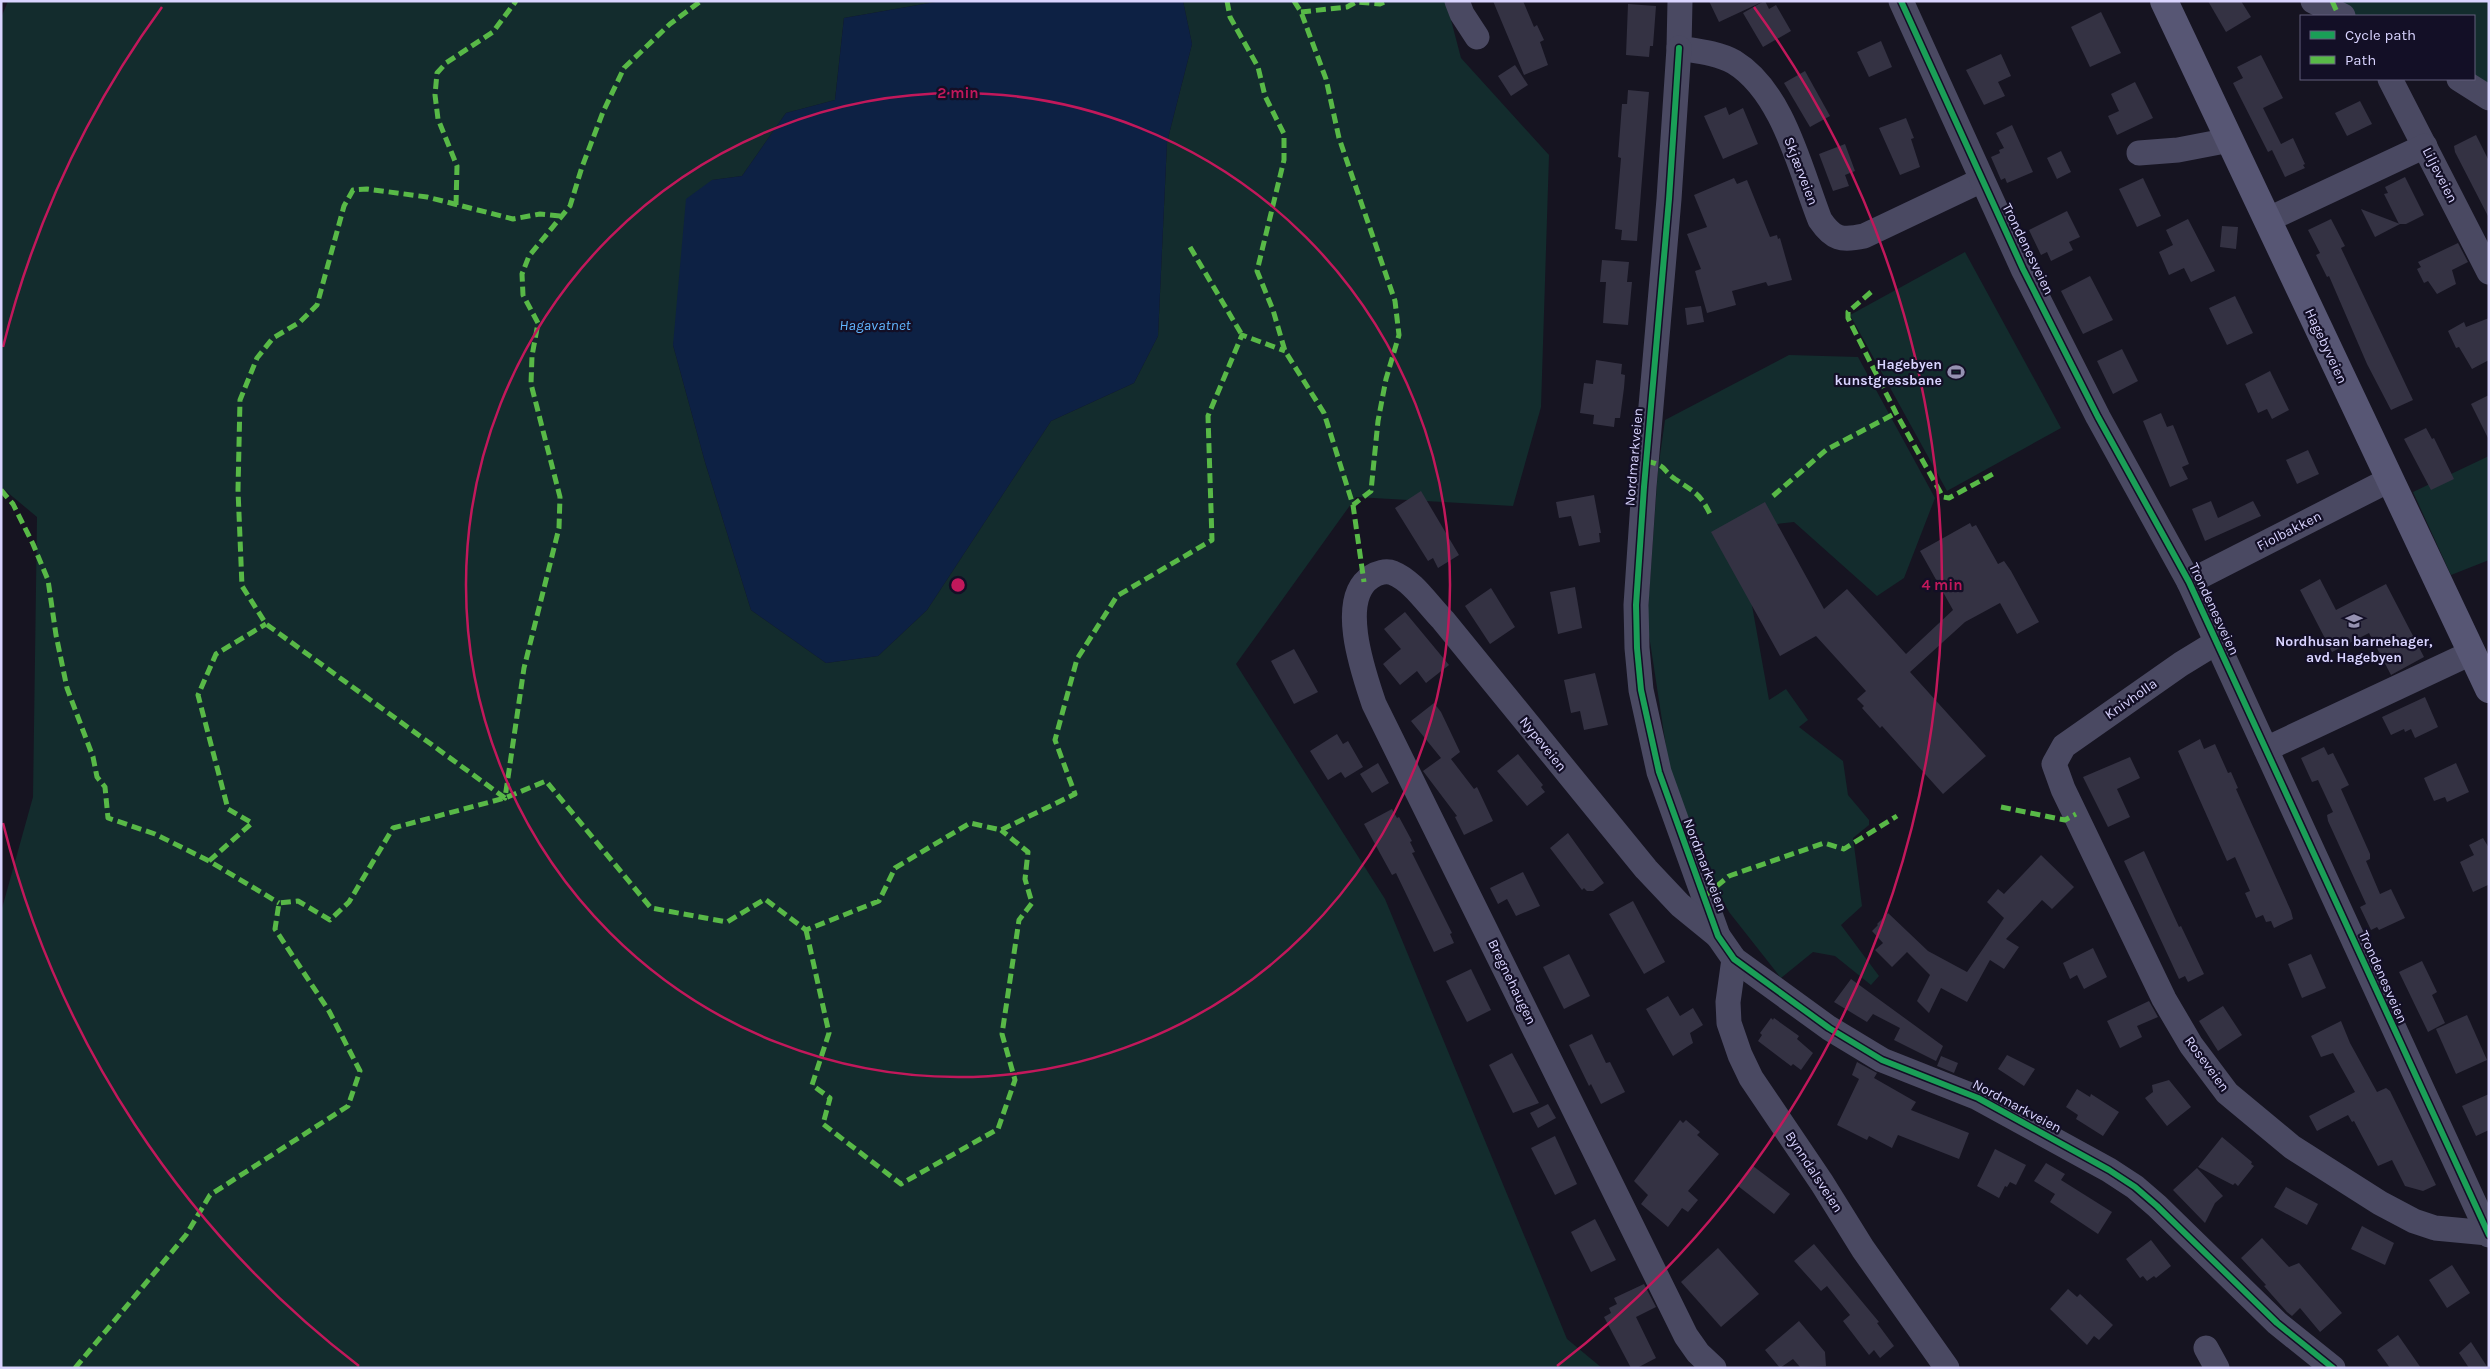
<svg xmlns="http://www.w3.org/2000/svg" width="2490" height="1369" font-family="Karla,sans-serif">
<rect width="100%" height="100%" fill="#161421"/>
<g fill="#132c2d">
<path d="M8 1H941L844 18 835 100 786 113 742 176 712 180 673 345 705 462 751 610 826 663 878 656 927 610 1051 421 1134 383 1158 336 1167 142 1192 44 1183 1H1446L1461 58 1549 155 1541 407 1513 506 1356 497 1236 664 1385 899 1567 1339 1602 1368H1V912L33 797 37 517 1 487V18Z"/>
<path d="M2328 1H2489V103L2474 79V16H2353Z"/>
<path d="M1965 252 2061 428 1947 491 1850 315Z"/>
<path d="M1789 355 1858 357 1935 498 1904 578 1877 596 1794 522 1751 527 1744 561 1769 700 1786 689 1808 720 1799 727 1843 761 1848 795 1869 820V825L1853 838 1862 906 1841 925 1879 976 1871 985 1835 956 1813 952 1781 978 1729 912 1676 812 1647 622 1658 470 1665 420Z"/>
<path d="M2489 456V560L2451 575 2413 492Z"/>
</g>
<path fill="#0d2144" d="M941 1H1183L1192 44 1167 142 1158 336 1134 383 1051 421 927 610 878 656 826 663 751 610 705 462 673 345 686 199 712 180 742 176 786 113 835 100 844 18Z"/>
<g fill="#343243">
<path d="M1493 1H1523L1534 27 1537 25 1544 40 1540 42 1548 65 1524 75Z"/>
<path d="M1709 1H1765L1769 9 1776 5 1791 31 1763 47 1743 13 1764 1 1719 22Z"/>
<path d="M2208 1H2241L2251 17 2226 32Z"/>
<path d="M1628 4 1656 6 1653 46H1650L1649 57 1626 55Z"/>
<path d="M2101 12 2121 53 2090 67 2071 27Z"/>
<path d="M1881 41 1892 67 1869 77 1857 52Z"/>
<path d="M2001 54 2011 76 1998 82 2005 96 1984 105 1966 70Z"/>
<path d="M2261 55 2283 98 2263 108 2281 144 2293 138 2305 164 2303 165 2305 168 2285 177 2272 150 2268 152 2233 83 2243 78 2237 67Z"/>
<path d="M1515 65 1528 85 1511 96 1498 76Z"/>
<path d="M1805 71 1830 116 1810 127 1784 83Z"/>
<path d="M2135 82 2153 118 2117 135 2108 116 2119 111 2111 94Z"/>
<path d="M1628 90 1649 92 1637 241 1621 240 1622 230 1615 229 1621 158 1618 157 1622 104H1627Z"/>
<path d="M2360 101 2372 124 2347 136 2335 113Z"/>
<path d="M1726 107 1729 115 1743 108 1758 144 1723 159 1704 116Z"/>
<path d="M1906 118 1914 138 1911 139 1920 167 1900 175 1879 128Z"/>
<path d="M2012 125 2033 172 2007 183 2005 178 2001 180 1991 157 2000 153 1999 150 2004 148 1996 133Z"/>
<path d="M2476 135 2489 161V218L2455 152 2454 146Z"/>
<path d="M1845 144 1855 171 1845 175 1849 186 1833 191 1819 154Z"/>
<path d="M2061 151 2071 172 2057 179 2047 158Z"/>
<path d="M2405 177 2424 215 2406 224H2399L2384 194 2388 193 2385 187Z"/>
<path d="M1734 178 1737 184 1747 180 1770 237 1777 235 1778 239 1780 238 1792 280 1768 286 1766 282 1732 291 1736 305 1707 313 1695 271 1701 269 1687 234 1707 227 1694 195Z"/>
<path d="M2143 178 2161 216 2137 227 2119 189Z"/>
<path d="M2361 209 2400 224 2375 237Z"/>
<path d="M2067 211 2080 237 2069 242 2073 250 2051 261 2047 252 2041 255 2029 230Z"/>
<path d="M2188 219 2215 271 2191 282 2184 268 2169 275 2159 252 2173 245 2166 230Z"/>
<path d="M2331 219 2345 246 2341 248 2413 400 2391 410 2367 364 2329 276 2327 277 2316 255 2320 253 2308 230Z"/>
<path d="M2222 226 2238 227 2236 249 2220 247Z"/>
<path d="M2458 243 2468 262 2452 270 2456 284 2437 294 2428 281 2424 283 2417 269 2421 267 2418 262Z"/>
<path d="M1602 260 1629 262 1627 282H1632L1628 325 1603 323 1606 282H1600Z"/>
<path d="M2090 276 2113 320 2083 334 2061 291Z"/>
<path d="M2235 296 2253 333 2227 345 2209 308Z"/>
<path d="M1701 306 1704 322 1687 325 1685 308Z"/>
<path d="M2489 318V360L2472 369 2459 347 2456 348 2448 331 2464 322 2466 327Z"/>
<path d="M2122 349 2138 381 2113 394 2097 361Z"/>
<path d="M1596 360 1622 364 1621 374 1625 375 1624 388 1620 418H1615L1614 427 1593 424 1594 415 1580 413 1584 383 1593 384Z"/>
<path d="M2270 371 2289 410 2272 419 2267 409 2258 413 2245 384Z"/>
<path d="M2489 395V440L2471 404Z"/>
<path d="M2161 413 2167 427 2173 425 2189 464 2182 467 2188 479 2170 487 2143 421Z"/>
<path d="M2426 428 2432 439 2434 438 2454 479 2431 490 2404 439Z"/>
<path d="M2308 450 2319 474 2297 484 2286 460Z"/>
<path d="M1421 491 1459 555 1438 568 1433 558 1428 561 1395 508Z"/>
<path d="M1594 495 1601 533H1599L1600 542 1579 546 1571 516 1559 518 1556 502Z"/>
<path d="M2211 501 2218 518 2253 501 2261 516 2205 541 2192 509Z"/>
<path d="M1765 502 1824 609 1847 589 1906 654 1953 610 1920 551 1970 523 1972 527 1976 525 1998 564 2004 561 2011 571 2039 622 2017 634 2000 603 1965 622 1910 672 1986 756 1943 794 1882 726 1880 728 1862 708 1864 706 1857 699 1866 691 1816 636 1780 656 1711 532Z"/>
<path d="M2320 579 2336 610 2386 584 2424 657 2391 675 2369 633 2332 652 2300 590Z"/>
<path d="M1575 587 1582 628 1558 634 1550 592Z"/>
<path d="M1491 588 1515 627 1490 644 1465 606Z"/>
<path d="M1405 612 1449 665 1426 683 1417 671 1400 685 1383 664 1401 649 1384 629Z"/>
<path d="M1294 649 1318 692 1294 704 1271 661Z"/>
<path d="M1595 673 1608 725 1584 730 1580 711 1571 713 1564 680Z"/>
<path d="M2425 697 2438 727 2415 738 2411 729 2405 732 2404 729 2391 735 2382 717Z"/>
<path d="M1434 703 1441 712 1460 752 1451 759 1474 789 1477 787 1493 821 1464 835 1455 817 1457 816 1423 771 1441 758 1411 721Z"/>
<path d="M1337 734 1343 744 1348 741 1363 767 1345 778 1341 772 1328 780 1310 751Z"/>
<path d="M2200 739 2204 749 2215 744 2228 773 2231 772 2238 788 2236 789 2291 911 2293 919 2274 928 2271 921 2266 922 2263 915 2256 918 2245 893 2250 891 2235 857 2227 861 2178 751Z"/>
<path d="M2324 747 2328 755 2333 753 2349 785 2341 789 2370 854V859L2366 861 2380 894 2391 889 2405 918 2379 930 2377 927 2371 930 2360 907 2366 904 2328 821 2327 815 2333 812 2318 780 2312 782 2301 758Z"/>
<path d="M1518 754 1543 785 1541 787 1545 792 1527 806 1497 771Z"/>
<path d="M2130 757 2140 778 2117 789 2130 817 2108 827 2083 777Z"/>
<path d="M1378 763 1389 783 1372 793 1360 774Z"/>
<path d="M2456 763 2469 792 2447 802 2445 797 2434 801 2424 778Z"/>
<path d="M1392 809 1397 818 1399 817 1412 841 1410 842 1415 852 1412 853 1452 933 1450 934 1454 943 1434 952 1396 873 1392 875 1364 824Z"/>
<path d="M1568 833 1604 883 1593 891H1587L1584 888 1582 890 1550 848Z"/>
<path d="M2483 838 2489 848V887L2488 885 2473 892 2460 862 2474 855 2469 845Z"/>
<path d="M2144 851 2179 927 2181 926 2204 974 2188 982 2185 976 2179 979 2124 861Z"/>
<path d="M2041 855 2074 887 2052 909 2042 900 2006 939 2019 947 2004 969 1990 960 1967 1002 1941 988 1929 1013 1917 1001 1930 975 1907 952 1892 967 1875 950 1883 943 1872 931 1878 925 1877 924 1888 913 1928 951 1967 972 2004 918 1987 902 1998 889 2004 894Z"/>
<path d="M1523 872 1540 906 1516 916 1507 899 1498 904 1490 888Z"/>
<path d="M1633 901 1665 962 1644 974 1609 914Z"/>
<path d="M2093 948 2107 977 2084 989 2077 975 2070 979 2063 963Z"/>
<path d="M1569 954 1590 996 1564 1009 1543 967Z"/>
<path d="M2311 954 2326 988 2302 998 2288 964Z"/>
<path d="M2422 961 2437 992 2432 995 2445 1023 2428 1032 2399 972Z"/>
<path d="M1471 969 1491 1010 1467 1022 1446 981Z"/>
<path d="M1851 979 1943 1046 1936 1061 1894 1040 1900 1028 1873 1014 1867 1022 1834 1002Z"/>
<path d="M1668 996 1680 1016 1693 1008 1703 1025 1690 1033 1693 1043 1673 1056 1646 1009Z"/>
<path d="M2149 1001 2158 1017 2137 1026 2142 1037 2120 1048 2107 1021Z"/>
<path d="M2223 1006 2242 1035 2218 1051 2199 1021Z"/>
<path d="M2467 1015 2487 1060 2456 1074 2436 1029Z"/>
<path d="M1771 1018 1773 1020 1774 1018 1799 1036 1797 1039 1813 1053 1801 1070 1793 1064 1791 1066 1758 1041 1762 1035 1760 1033Z"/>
<path d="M2341 1021 2350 1043 2377 1092 2386 1088 2390 1091 2436 1185 2423 1191 2405 1186 2392 1160 2378 1166 2354 1121 2352 1122 2348 1115 2317 1131 2309 1116 2355 1092 2333 1053 2321 1057 2311 1036Z"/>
<path d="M1592 1034 1606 1063 1610 1062 1625 1092 1601 1104 1591 1084 1589 1086 1569 1045Z"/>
<path d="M1512 1053 1539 1103 1513 1113 1489 1065Z"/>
<path d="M2007 1055 2035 1069 2024 1086 1998 1069Z"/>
<path d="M1941 1056 1958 1063 1954 1073 1937 1066Z"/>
<path d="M1857 1062 1877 1073 1874 1078 1916 1102 1911 1110 1969 1133 1959 1159 1898 1135 1892 1148 1869 1136 1867 1140 1837 1125 1859 1079 1852 1075Z"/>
<path d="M2169 1080 2191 1107 2167 1126 2145 1098 2153 1092 2152 1085Z"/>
<path d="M2077 1089 2090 1097 2091 1094 2119 1112 2103 1136 2076 1119 2078 1115 2066 1107Z"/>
<path d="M2489 1094V1130L2476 1136 2462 1106Z"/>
<path d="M1548 1104 1556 1118 1538 1128 1530 1113Z"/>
<path d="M1680 1120 1683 1123 1686 1120 1700 1132 1697 1135 1719 1154 1688 1191 1698 1200 1688 1212 1682 1208 1668 1227 1641 1204 1648 1195 1634 1181Z"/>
<path d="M1555 1136 1577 1184 1555 1195 1531 1148Z"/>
<path d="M2222 1137 2252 1162 2251 1164 2254 1166 2238 1186 2235 1183 2233 1185 2198 1167Z"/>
<path d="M1995 1149 2026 1165 2016 1185 2010 1182 2007 1187 2005 1186 1999 1198 1977 1186Z"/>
<path d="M2046 1163 2065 1174 2061 1180 2112 1212 2098 1234 2050 1202 2055 1194 2034 1181Z"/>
<path d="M1753 1166 1790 1194 1774 1214 1738 1186Z"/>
<path d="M2197 1168 2223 1196 2215 1203 2205 1223 2173 1190Z"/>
<path d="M2286 1187 2318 1204 2307 1225 2274 1207Z"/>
<path d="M1595 1219 1616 1260 1591 1272 1571 1232Z"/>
<path d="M2362 1226 2394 1243 2385 1265 2351 1249Z"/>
<path d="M2262 1238 2289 1267 2299 1263 2342 1313 2320 1332 2300 1308 2292 1316 2287 1312 2264 1286 2266 1285 2241 1258Z"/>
<path d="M2151 1240 2171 1266 2156 1278 2154 1276 2147 1281 2143 1276 2140 1278 2126 1259Z"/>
<path d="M1814 1244 1879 1322 1877 1323 1894 1346 1880 1358 1874 1350 1869 1355 1843 1321 1850 1315 1827 1286 1821 1291 1794 1261Z"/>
<path d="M1718 1248 1759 1294 1721 1327 1681 1282Z"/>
<path d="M2452 1265 2470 1293 2447 1308 2429 1280Z"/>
<path d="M1644 1284 1656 1307 1636 1317 1656 1358 1637 1368H1631L1604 1317 1611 1313 1609 1308 1617 1304 1614 1298Z"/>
<path d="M2068 1289 2077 1297 2080 1294 2113 1325 2099 1340 2094 1336 2087 1345 2050 1309Z"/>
<path d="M1799 1321 1825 1352 1826 1366 1800 1367 1793 1359 1780 1368 1765 1350Z"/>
<path d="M2398 1335 2421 1368H2390L2377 1350Z"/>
<path d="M2471 1342 2488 1368H2469L2459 1353Z"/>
</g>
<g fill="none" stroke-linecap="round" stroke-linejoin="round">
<g stroke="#4a4962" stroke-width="25">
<path d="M1457 1 1462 14 1477 37"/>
<path d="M1680 1 1679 48C1697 51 1718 53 1734 62 1783 92 1800 169 1820 220 1833 239 1841 241 1864 236L1982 180"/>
<path d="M1901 1 2023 269 2098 417 2189 582 2489 1235"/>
<path d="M2313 1 2343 16"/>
<path d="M1679 48 1669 199 1644 487 1636 605 1637 648 1641 690 1659 772 1718 936 1734 959 1829 1028 1882 1060 1978 1098 2109 1170 2135 1187 2157 1206 2277 1323 2333 1368"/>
<path d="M2390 79 2489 272"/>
<path d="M2459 79 2489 98"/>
<path d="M2139 153 2178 150 2230 140"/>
<path d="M2267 220 2425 146"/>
<path d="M2189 582 2389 480"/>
<path d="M2217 642 2181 664 2064 746 2054 764 2063 789 2164 999 2191 1045 2227 1093 2292 1147 2380 1203 2414 1221 2435 1228 2488 1233"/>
<path d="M2266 749 2471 653"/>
<path d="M1734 959 1728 1002 1729 1023 1740 1055 1751 1078 1822 1183 1863 1249 1947 1368"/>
<path d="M2206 1348 2217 1368"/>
<path d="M1714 1368 1698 1353 1686 1336 1374 704C1364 674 1337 599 1371 577 1377 573 1386 570 1393 573 1413 581 1428 605 1443 620L1646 869 1680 905 1718 936"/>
</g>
<path stroke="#575674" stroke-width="28" d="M2164 1 2489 689"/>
<g stroke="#58b947" stroke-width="5" stroke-dasharray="10 5" stroke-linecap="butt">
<path d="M1227 1 1230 17 1258 67 1265 96 1284 134V160L1257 271 1273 310 1285 351 1324 413 1353 505 1364 582"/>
<path d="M1294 1 1301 12 1326 79 1339 138 1395 301 1399 335 1386 379 1378 421 1371 491 1353 505"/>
<path d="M2332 1 2338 14"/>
<path d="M1301 12 1347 7 1356 2 1380 4 1387 1"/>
<path d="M456 205 457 166 438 119 435 95 437 73 446 63 493 32 516 1"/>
<path d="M560 216 540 214 513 219 427 197 367 189 353 190 344 206 317 305 300 322 273 338 257 358 240 400 238 490 242 586 266 624 505 798 524 668 559 528 560 497 531 384 532 356 538 323 523 295 522 274 529 256 570 206 582 167 603 112 624 68 670 24 701 1"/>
<path d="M1190 247 1242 335"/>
<path d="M1871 292 1848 312V318L1896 413 1943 497 1949 498 1993 474"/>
<path d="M1646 461C1668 466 1660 468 1675 479 1697 494 1700 493 1712 518"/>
<path d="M1 490 13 504 33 544 48 580 56 635 67 688 93 757 97 777 105 787 108 818 155 834 209 861 279 903"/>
<path d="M1773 496 1826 450 1896 413"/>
<path d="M2001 807 2065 820 2076 814"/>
<path d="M209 861 252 823 228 809 198 695 216 654 266 624"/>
<path d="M1705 896 1729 876 1824 843 1844 849 1897 816"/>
<path d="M806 930 829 1033 812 1085 830 1098 823 1124 901 1184 998 1129 1015 1080 1002 1034 1019 920 1032 903 1025 879 1028 852 1001 830"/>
<path d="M75 1368 186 1235 210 1195 348 1106 360 1071 329 1011 275 929 279 903 298 901 330 920 349 902 393 828 505 798 546 781 651 908 727 922 765 899 806 930 879 901 895 868 970 823 1001 830 1075 794 1055 740 1077 659 1117 596 1212 540 1208 416 1242 335 1285 351"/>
</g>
<g stroke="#130f26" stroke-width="9">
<g id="cycleway">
<path d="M1901 1 2023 269 2098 417 2189 582 2489 1235"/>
<path d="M1679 48 1669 199 1644 487 1636 605 1637 648 1641 690 1659 772 1718 936 1734 959 1829 1028 1882 1060 1978 1098 2109 1170 2135 1187 2157 1206 2277 1323 2333 1368"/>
</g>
</g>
<use href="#cycleway" stroke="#1a9f57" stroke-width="6"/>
</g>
<g fill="none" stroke="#c2185b" stroke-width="2.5">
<circle cx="958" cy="585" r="492"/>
<path d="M359 1366A984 984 0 0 1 3 823M3 347A984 984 0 0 1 162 7M1754 7A984 984 0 0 1 1557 1366"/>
</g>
<defs>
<g id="stadium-bare" transform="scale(1.35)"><path d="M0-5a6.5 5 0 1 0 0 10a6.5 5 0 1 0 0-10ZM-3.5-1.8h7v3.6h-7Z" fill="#9591b1" stroke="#130f26" stroke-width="2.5" paint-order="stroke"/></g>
<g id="school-bare" transform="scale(1.35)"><path d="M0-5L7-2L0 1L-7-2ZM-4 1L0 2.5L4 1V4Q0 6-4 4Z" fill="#9591b1" stroke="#130f26" stroke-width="2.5" paint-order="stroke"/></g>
</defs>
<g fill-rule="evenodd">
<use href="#stadium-bare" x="1956" y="372"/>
<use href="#school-bare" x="2354" y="621"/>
</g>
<g text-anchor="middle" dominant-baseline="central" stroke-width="4.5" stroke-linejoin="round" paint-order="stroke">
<g font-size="14" fill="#d9d4ff" stroke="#130f26">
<text transform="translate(1801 171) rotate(69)">Skjærveien</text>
<text transform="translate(2440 175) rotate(63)">Liljeveien</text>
<text transform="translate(2028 249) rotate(64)">Trondenesveien</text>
<text transform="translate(2326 346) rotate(65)">Hagebyveien</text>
<text transform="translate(1634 457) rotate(-85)">Nordmarkveien</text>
<text transform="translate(2289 531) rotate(-27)">Fiolbakken</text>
<text transform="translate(2214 609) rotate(65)">Trondenesveien</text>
<text transform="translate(2131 699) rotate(-35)">Knivholla</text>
<text transform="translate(1543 744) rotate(51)">Nypeveien</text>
<text transform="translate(1705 865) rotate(69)">Nordmarkveien</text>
<text transform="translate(2383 977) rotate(66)">Trondenesveien</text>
<text transform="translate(1512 982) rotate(64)">Bregnehaugen</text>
<text transform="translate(2207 1064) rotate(54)">Roseveien</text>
<text transform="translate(2017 1106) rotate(28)">Nordmarkveien</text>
<text transform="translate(1814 1172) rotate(57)">Bynndalsveien</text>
</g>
<g font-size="14" font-weight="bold" fill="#d9d4ff" stroke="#130f26" text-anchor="end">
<text x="1942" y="364">Hagebyen<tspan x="1942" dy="16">kunstgressbane</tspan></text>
<text x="2354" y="641" text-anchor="middle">Nordhusan barnehager,<tspan x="2354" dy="16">avd. Hagebyen</tspan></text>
</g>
<g font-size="15" font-style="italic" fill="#62b6ff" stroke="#130f26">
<text x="875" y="325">Hagavatnet</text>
</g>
</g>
<circle cx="958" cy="585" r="8" fill="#c2185b" stroke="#130f26" stroke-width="2.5"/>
<g font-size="15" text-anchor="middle" font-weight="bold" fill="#c2185b" stroke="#130f26" stroke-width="4.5" stroke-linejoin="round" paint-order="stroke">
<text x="958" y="98">2 min</text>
<text x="1942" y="590">4 min</text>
</g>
<rect width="2490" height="1369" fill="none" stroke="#d9d4ff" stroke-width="5"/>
<rect x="2300" y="15" width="175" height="65" fill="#130f26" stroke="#625e7d"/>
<rect x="2310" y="31" width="25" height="8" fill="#1a9f57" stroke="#625e7d"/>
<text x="2345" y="40" font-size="15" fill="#d9d4ff">Cycle path</text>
<rect x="2310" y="56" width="25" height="8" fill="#58b947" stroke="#625e7d"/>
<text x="2345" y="65" font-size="15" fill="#d9d4ff">Path</text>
</svg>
